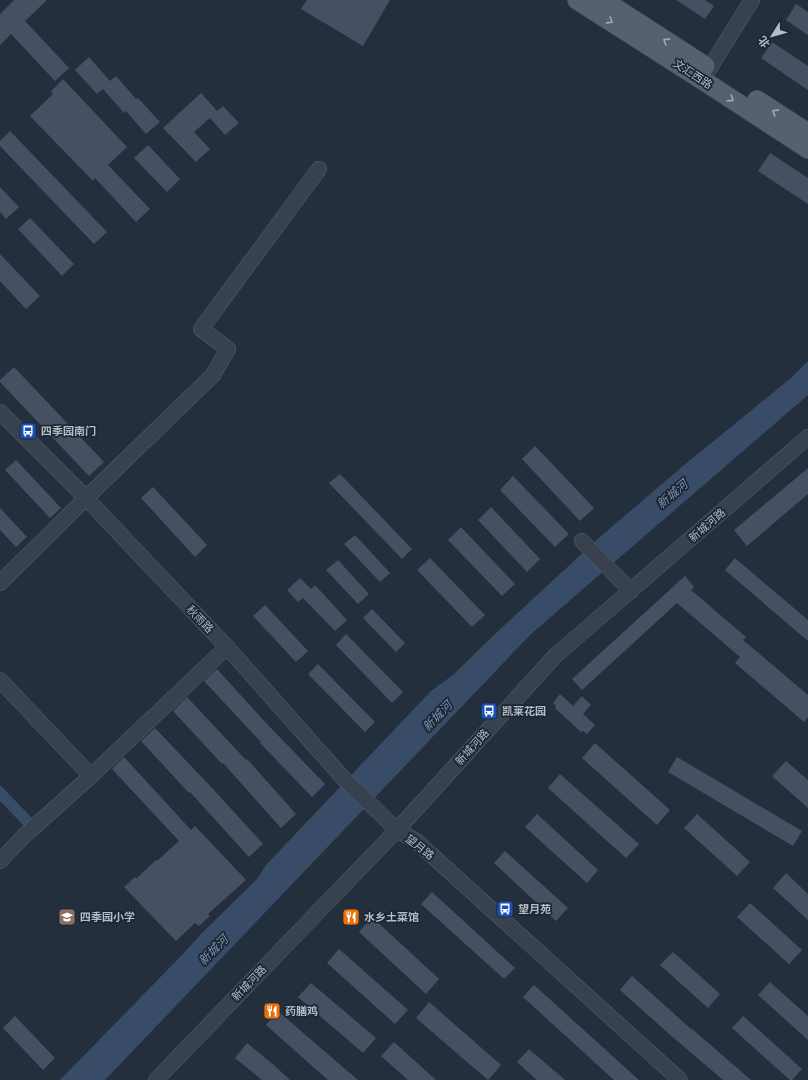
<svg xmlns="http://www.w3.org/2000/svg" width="808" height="1080" font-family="'PT Sans','Noto Sans SC',sans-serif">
<rect width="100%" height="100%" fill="#242f3e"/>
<g fill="#394c67">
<path d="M808 361V395L531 634 105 1080H60L181 956 203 932 257 879 266 865 431 691 453 675 495 634 600 537 683 466 791 378Z"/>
<path d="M0 785 32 818 24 826 0 801Z"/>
</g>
<g fill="#455162">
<path d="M14 0H47L25 21 69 68 55 81 11 34 0 45V14Z"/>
<path d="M307 0H390L363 46 301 9Z"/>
<path d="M676 0H705L714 6 705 19Z"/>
<path d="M796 4 808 12V35L786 20Z"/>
<path d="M772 42 808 66V90L761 58Z"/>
<path d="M89 57 110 81 116 76 136 99 138 98 160 122 146 134 126 111 124 113 103 89 97 94 75 70Z"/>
<path d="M63 79 127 147 108 165 150 209 136 222 95 178 93 181 30 116 53 94 51 91Z"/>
<path d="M201 93 217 111 223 106 239 123 225 135 210 118 194 132 210 149 196 162 163 128Z"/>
<path d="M10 131 107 232 94 244 0 146V141Z"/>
<path d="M148 145 180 179 167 192 134 158Z"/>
<path d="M770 153 808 178V204L758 171Z"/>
<path d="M0 187 19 207 6 219 0 212Z"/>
<path d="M30 218 74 264 62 276 18 229Z"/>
<path d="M0 254 40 296 26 309 0 281Z"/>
<path d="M14 367 104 462 89 476 0 382V380Z"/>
<path d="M535 446 594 508 580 521 522 459Z"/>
<path d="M16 460 61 508 50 518 5 470Z"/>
<path d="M808 468V494L747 546 734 530Z"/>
<path d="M340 474 412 549 402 559 329 483Z"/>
<path d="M513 476 569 534 555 547 500 490Z"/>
<path d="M153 487 207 545 195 557 141 498Z"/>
<path d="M491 507 540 559 527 572 478 520Z"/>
<path d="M0 508 27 537 16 547 0 530Z"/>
<path d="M461 527 515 584 502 596 448 540Z"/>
<path d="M355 535 390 573 380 582 344 544Z"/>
<path d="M430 558 485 615 472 627 417 570Z"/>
<path d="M735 558 808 620V641L725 570Z"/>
<path d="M338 560 369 594 358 604 326 570Z"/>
<path d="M685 576 694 587 691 590 746 637 743 640 808 695V717L804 722 735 663 740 657 677 603 582 690 572 679Z"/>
<path d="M300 578 311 589 315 585 347 620 335 631 303 598 298 602 287 590Z"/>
<path d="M265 605 308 651 296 662 253 616Z"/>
<path d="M372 609 405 643 396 652 363 618Z"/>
<path d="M346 634 403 692 392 703 336 645Z"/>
<path d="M318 664 375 722 365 732 308 674Z"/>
<path d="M217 669 267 724 325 784 312 797 260 743 261 742 204 681Z"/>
<path d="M560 694 573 706 582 696 591 705 583 714 595 725 587 734 583 731 581 732 555 708 556 706 553 703Z"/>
<path d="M187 697 246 760 247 759 296 814 281 828 223 763 222 764 173 711Z"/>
<path d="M155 728 213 789 263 844 249 857 190 792 189 793 141 741Z"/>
<path d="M595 743 670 810 657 825 582 758Z"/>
<path d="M124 757 191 830 195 826 246 880 208 914 210 916 199 926 195 923 176 941 124 887 135 877 137 878 156 860 157 861 179 841 112 769Z"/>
<path d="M677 757 802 831 793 846 668 772Z"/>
<path d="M786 761 808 780V808L772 776Z"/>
<path d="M560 774 639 844 626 858 548 788Z"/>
<path d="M537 814 598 870 587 883 525 827Z"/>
<path d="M697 814 750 862 737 876 684 828Z"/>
<path d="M505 851 568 908 556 921 494 863Z"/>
<path d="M786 873 808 894V920L773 888Z"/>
<path d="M432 892 515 968 504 979 421 904Z"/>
<path d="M750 903 802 950 789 964 737 917Z"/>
<path d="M372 917 439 979 426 994 359 932Z"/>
<path d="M339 949 408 1010 395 1024 327 963Z"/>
<path d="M673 952 720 994 708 1008 660 965Z"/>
<path d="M632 976 691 1029V1028L751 1080H723L668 1033 620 990Z"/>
<path d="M770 982 808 1016V1040L758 995Z"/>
<path d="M311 983 376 1038 363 1053 298 997Z"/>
<path d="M534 985 639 1080H614L523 997Z"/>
<path d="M429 1002 501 1065 488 1080 416 1018Z"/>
<path d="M278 1011 309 1038 358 1080H328L294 1050 266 1025Z"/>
<path d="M15 1016 55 1058 43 1070 3 1028Z"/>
<path d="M743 1016 802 1069 792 1080H790L732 1028Z"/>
<path d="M394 1042 436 1080H408L381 1056Z"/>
<path d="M247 1043 275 1066 290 1080H262L235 1058Z"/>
<path d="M529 1049 565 1080H537L517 1062Z"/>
</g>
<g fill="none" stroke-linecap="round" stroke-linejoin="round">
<g stroke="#565f6c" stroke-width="16">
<g id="minor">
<path d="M709 69 752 0"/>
<path d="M0 412 86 498 227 647 344 779 397 830 416 841 680 1080"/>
<path d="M582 541 631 591"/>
<path d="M0 583 86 498 213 375 228 349 201 329 319 169"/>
<path d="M0 680 91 776"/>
<path d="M0 861 25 835 91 776 227 647"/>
<path d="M156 1080 397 830 555 656 808 437"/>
</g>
</g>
<g stroke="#414a57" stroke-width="20">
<g id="major">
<path d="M577 0 704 81 808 149"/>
<path d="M603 0 705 66"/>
<path d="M757 100 808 133"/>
</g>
</g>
<use href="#minor" stroke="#38414e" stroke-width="15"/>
<use href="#major" stroke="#56606e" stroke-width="19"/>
</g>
<defs><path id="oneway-chevron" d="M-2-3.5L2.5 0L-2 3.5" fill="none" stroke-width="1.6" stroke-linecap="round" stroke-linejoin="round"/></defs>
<g stroke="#a1aab7">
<use href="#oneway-chevron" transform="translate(610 21) rotate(32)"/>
<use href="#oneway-chevron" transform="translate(666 41) rotate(-147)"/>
<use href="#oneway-chevron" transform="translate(731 99) rotate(33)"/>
<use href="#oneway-chevron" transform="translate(775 112) rotate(-147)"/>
</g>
<defs>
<g id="bus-square" transform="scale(0.9)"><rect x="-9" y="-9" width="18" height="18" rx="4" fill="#1a4fb4" stroke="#1d2633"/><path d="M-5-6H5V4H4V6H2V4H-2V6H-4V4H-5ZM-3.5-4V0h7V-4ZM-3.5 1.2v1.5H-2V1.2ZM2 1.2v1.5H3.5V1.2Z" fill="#fff"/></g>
<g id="school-square" transform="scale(0.9)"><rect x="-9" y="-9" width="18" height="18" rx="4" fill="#8d6e63" stroke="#1d2633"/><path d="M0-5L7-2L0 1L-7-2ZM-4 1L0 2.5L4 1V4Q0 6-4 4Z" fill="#fff"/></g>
<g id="restaurant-square" transform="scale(0.9)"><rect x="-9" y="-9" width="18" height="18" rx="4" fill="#e8710a" stroke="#1d2633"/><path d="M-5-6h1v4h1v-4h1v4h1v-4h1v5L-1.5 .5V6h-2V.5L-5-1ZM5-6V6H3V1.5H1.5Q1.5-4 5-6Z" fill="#fff"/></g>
</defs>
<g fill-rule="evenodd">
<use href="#bus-square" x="28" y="431"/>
<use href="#bus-square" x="489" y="711"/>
<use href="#bus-square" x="505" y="909"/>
<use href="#school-square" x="67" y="917"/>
<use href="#restaurant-square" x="351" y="917"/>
<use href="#restaurant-square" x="272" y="1011"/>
</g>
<g text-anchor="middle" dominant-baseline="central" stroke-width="3.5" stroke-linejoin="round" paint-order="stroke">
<g font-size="11" fill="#b4bcc9" stroke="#1d2633">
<text transform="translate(693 74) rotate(33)">文汇西路</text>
<text transform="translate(707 525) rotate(-41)">新城河路</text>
<text transform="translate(200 619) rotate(46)">秋雨路</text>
<text transform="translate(472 747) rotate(-48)">新城河路</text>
<text transform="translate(420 847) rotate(38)">望月路</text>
<text transform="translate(249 983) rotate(-46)">新城河路</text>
</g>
<g font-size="11" font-weight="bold" fill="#b4bcc9" stroke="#1d2633" text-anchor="start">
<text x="41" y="431">四季园南门</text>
<text x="502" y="711">凯莱花园</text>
<text x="518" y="909">望月苑</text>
<text x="80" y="917">四季园小学</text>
<text x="364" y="917">水乡土菜馆</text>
<text x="285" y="1011">药膳鸡</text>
</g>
<g font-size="12" font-style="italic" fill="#7c92b1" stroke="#1d2633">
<text transform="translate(672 494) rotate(-41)">新城河</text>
<text transform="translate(437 716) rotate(-46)">新城河</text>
<text transform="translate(213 950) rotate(-46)">新城河</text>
</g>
</g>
<g transform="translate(772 36) rotate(233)" stroke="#1d2633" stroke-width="3" paint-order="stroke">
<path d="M0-3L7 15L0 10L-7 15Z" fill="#b4bcc9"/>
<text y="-6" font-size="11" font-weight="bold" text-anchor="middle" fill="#b4bcc9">北</text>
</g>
</svg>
